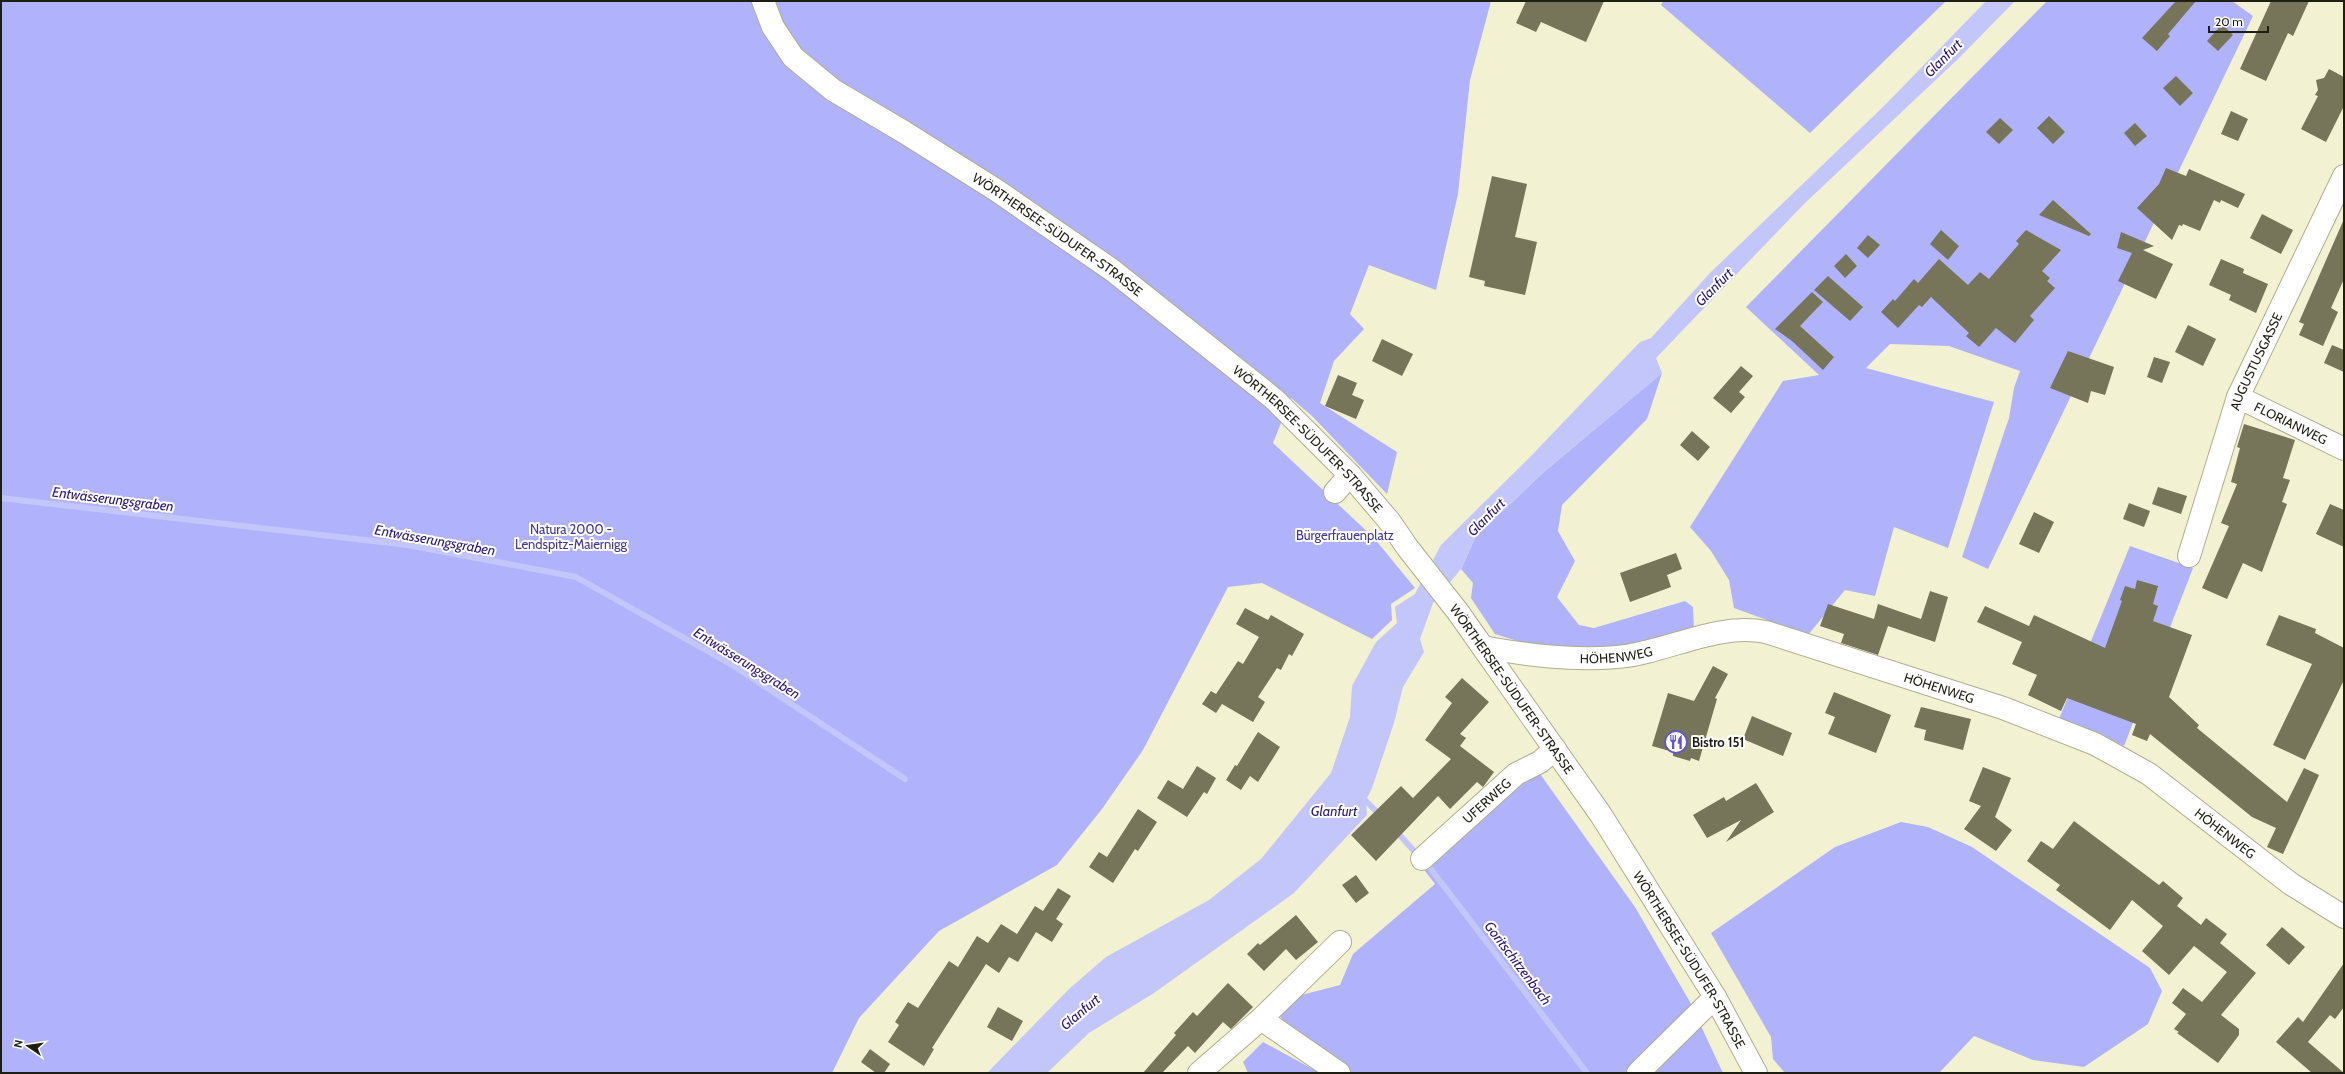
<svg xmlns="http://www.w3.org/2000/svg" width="2345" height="1074" font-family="Cabin,sans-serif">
<rect width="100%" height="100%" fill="#f2f1d2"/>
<g fill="#b0b3fc">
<path d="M1 1H1491L1470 80 1458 194 1436 290 1369 265 1350 314 1364 329 1334 361 1320 403 1397 452 1387 494 1312 416 1291 398 1273 443 1374 538 1415 588 1391 604 1392 620 1372 639 1262 583 1228 587 1143 750 1102 809 1057 865 939 931 859 1018 832 1073H1Z"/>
<path d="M1663 1H1946L1810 133 1661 5Z"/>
<path d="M2047 1H2232L2253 16 1988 569 1962 557 2009 418 2014 388 2020 371 1949 346 1890 344 1866 368 1994 402 1948 548 1894 527 1875 596 1845 590 1808 635 1734 608 1729 580 1711 551 1690 527 1783 381 1819 375 1746 307Z"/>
<path d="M1662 373 1647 419 1562 505 1558 531 1575 561 1557 597 1579 625 1594 628 1685 601 1693 607 1694 631 1618 650 1533 646 1495 634 1471 598 1473 583 1461 569 1476 536 1545 471Z"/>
<path d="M2130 546 2193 568 2124 746 2059 719Z"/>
<path d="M1538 771 1635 907 1694 1009 1626 1073H1350L1290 1031 1277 1011 1290 998 1340 985 1353 954 1435 884 1422 867 1522 779Z"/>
<path d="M1901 822 1928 827 1972 847 2150 968 2162 991 2148 1024 2084 1067 2033 1060 1974 1036 1939 1073H1785L1773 1059 1771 1037 1711 933 1835 847Z"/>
<path d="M1700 1024 1723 1073H1648Z"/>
<path d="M1263 1042 1320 1073H1248L1243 1062Z"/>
</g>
<path fill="#c3c6fa" d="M1986 1H2015L1958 59 1805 203 1656 358 1662 373 1545 471 1476 536 1461 569 1433 603 1420 639 1424 652 1403 687 1394 723 1372 788 1366 800 1367 815 1294 893 1154 993 1089 1033 1047 1073H987L1069 989 1106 957 1209 900 1261 859 1331 773 1350 717 1352 686 1376 642 1397 623 1395 607 1415 594 1441 545 1532 455 1640 342 1651 338 1710 273 1885 105Z"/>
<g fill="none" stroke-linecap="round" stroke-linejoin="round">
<g stroke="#c3c6fa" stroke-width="6">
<path d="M1 498 408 545 576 577 734 666 905 779"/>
<path d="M1361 796 1381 816"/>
<path d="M1395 830 1414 851"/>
<path d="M1430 868 1587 1073"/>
</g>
</g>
<g fill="#767459">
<path d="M1526 1H1604L1586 42 1541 22 1536 32 1516 23Z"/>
<path d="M2176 1H2196L2168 34 2170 36 2157 51 2142 38Z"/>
<path d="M2271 1H2309L2293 36 2288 33 2266 81 2240 69Z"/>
<path d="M2222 24 2233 35 2218 51 2207 41Z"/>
<path d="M2329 69 2344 77V106L2326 142 2301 129 2318 96 2315 95 2318 90 2316 80 2324 78Z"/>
<path d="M2176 76 2193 93 2180 106 2163 88Z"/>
<path d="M2231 111 2248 119 2238 141 2221 134Z"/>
<path d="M2049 116 2065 132 2053 144 2037 128Z"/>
<path d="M2000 118 2013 130 1999 144 1986 132Z"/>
<path d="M2135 123 2147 136 2135 146 2124 133Z"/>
<path d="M2166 168 2186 176 2189 169 2245 194 2238 208 2221 200 2220 203 2214 200 2200 231 2183 224 2182 226 2179 225 2172 240 2137 208 2159 184Z"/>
<path d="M1492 176 1527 184 1515 237 1537 242 1525 295 1484 286 1485 281 1469 277Z"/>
<path d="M2053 200 2091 234 2089 236 2039 215Z"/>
<path d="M2262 214 2293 230 2281 254 2250 238Z"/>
<path d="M2344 219V279L2331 308 2338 312 2323 346 2299 335 2304 324 2299 322Z"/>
<path d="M1941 230 1959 246 1948 260 1930 244Z"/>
<path d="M2026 230 2061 250 2042 271 2050 278 2047 281 2055 288 2030 316 2034 320 2015 343 1996 328 1979 347 1966 336 1969 333 1931 297 1922 307 1919 305 1898 328 1881 312 1893 299 1895 301 1914 279 1918 283 1939 259 1968 285 1980 272 1989 279 2019 244 2016 241Z"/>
<path d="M2121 232 2154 246 2143 250 2173 264 2156 299 2118 281 2132 253 2117 248Z"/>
<path d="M1868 235 1880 245 1868 258 1857 248Z"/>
<path d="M1846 254 1857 266 1845 278 1834 266Z"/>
<path d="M2221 259 2244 269 2243 273 2268 284 2256 313 2229 300 2231 295 2209 285Z"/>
<path d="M1828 276 1863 307 1850 321 1814 290Z"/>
<path d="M1812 292 1823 302 1800 326 1834 357 1823 370 1792 341 1775 329Z"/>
<path d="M2188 325 2216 339 2203 366 2175 352Z"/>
<path d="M1382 339 1413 354 1402 376 1372 361Z"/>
<path d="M2332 345 2344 350V372L2324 363Z"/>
<path d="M2068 351 2114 367 2105 395 2091 391 2088 403 2050 388Z"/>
<path d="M2154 357 2170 362 2162 383 2147 377Z"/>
<path d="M1741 366 1753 376 1739 392 1745 397 1731 413 1713 398Z"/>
<path d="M1338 375 1357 383 1352 395 1364 400 1356 419 1325 406Z"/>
<path d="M2244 424 2295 440 2283 478 2290 480 2282 502 2287 504 2262 572 2243 563 2227 599 2202 588 2229 526 2221 523 2237 484 2231 482 2240 448 2237 447Z"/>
<path d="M1692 431 1710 447 1698 461 1680 445Z"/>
<path d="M2158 487 2187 496 2181 514 2152 504Z"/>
<path d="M2129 503 2150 511 2144 527 2123 519Z"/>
<path d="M2330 504 2344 510V547L2316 534Z"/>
<path d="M2034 512 2054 522 2039 553 2019 544Z"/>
<path d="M1676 553 1682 569 1667 575 1671 587 1630 602 1620 573Z"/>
<path d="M2137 580 2158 586 2153 604 2158 606 2153 621 2192 635 2169 697 2199 725 2197 728 2287 802 2304 768 2319 775 2283 854 2267 847 2276 828 2252 817 2150 734 2147 741 2132 735 2136 724 2067 698 2061 711 2028 695 2037 675 2012 664 2022 642 1977 622 1985 606 2029 626 2034 615 2105 648 2122 601 2120 600 2125 586 2135 589Z"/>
<path d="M1930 591 1948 597 1935 642 1888 626 1878 655 1841 643 1844 634 1820 626 1828 604 1874 619 1878 604 1921 619Z"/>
<path d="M1245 608 1268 620 1271 615 1304 634 1292 656 1289 654 1281 670 1277 668 1258 697 1265 702 1253 722 1222 704 1216 713 1202 704 1211 691 1216 694 1238 661 1243 664 1259 637 1236 624Z"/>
<path d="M2279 615 2316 629 2315 633 2344 648V680L2305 760 2273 745 2312 664 2266 645Z"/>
<path d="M1713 666 1728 674 1715 698 1717 699 1699 761 1691 758 1690 761 1673 756V752L1652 746 1668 693 1694 701Z"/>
<path d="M1462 678 1489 702 1460 734 1466 738 1460 746 1494 772 1483 787 1477 782 1450 809 1438 796 1376 861 1351 835 1401 786 1413 798 1451 759 1425 740 1452 703 1445 697Z"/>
<path d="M1834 692 1891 715 1876 753 1828 734 1835 717 1825 713Z"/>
<path d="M1921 707 1971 719 1963 750 1924 740 1926 730 1914 727Z"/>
<path d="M1752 716 1792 733 1783 756 1743 739Z"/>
<path d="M1258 732 1280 747 1258 782 1250 776 1241 790 1226 780 1235 765 1237 766Z"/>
<path d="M1197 766 1216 778 1207 794 1204 792 1187 817 1157 798 1168 780 1183 789Z"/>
<path d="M1983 767 2011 778 1995 817 2012 830 1996 851 1964 829 1981 806 1969 801Z"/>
<path d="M1756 783 1774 812 1726 842 1741 820 1707 838 1693 815 1724 797 1726 801Z"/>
<path d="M1138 809 1157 822 1138 851 1135 849 1113 883 1089 867 1099 852 1107 857Z"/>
<path d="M2074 821 2159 885 2163 881 2183 898 2177 906 2201 925 2206 918 2227 934 2220 943 2256 973 2221 1015 2239 1029V1035L2218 1063 2177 1033 2179 1032 2174 1029 2186 1014 2172 1003 2183 988 2202 1002 2227 972 2194 946 2169 975 2142 951 2163 926 2132 900 2110 930 2056 890 2060 885 2027 861 2041 841 2053 849Z"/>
<path d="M1356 875 1369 893 1356 903 1342 885Z"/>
<path d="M1058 888 1071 896 1056 919 1063 924 1052 942 1036 932 1018 962 1009 957 999 973 986 964 932 1048 934 1049 924 1066 888 1042 899 1025 895 1022 908 1002 918 1008 949 961 958 967 977 936 988 943 1001 924 1017 934 1035 906 1043 911Z"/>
<path d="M1296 915 1318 942 1296 960 1286 949 1264 971 1247 954 1258 943 1260 945Z"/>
<path d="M2282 927 2305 947 2289 965 2266 945Z"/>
<path d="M2344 963V1007L2335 1019 2330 1015 2308 1042 2344 1073H2312L2276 1042 2298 1017 2303 1022Z"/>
<path d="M1228 983 1253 1007 1231 1029 1223 1022 1195 1053 1188 1046 1162 1073H1143L1176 1035 1174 1033 1193 1012 1197 1016Z"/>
<path d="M998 1007 1023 1021 1012 1041 987 1027Z"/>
<path d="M870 1049 890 1064 884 1073H876L861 1062Z"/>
</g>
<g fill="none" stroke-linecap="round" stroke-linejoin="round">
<g stroke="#afad90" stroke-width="24">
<g id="minor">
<path id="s1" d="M2238 397 2344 449"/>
<path d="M1335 492 1350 475"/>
<path id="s2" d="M2189 556 2238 397 2344 176"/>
<path id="s3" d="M1483 647C1527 655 1572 661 1617 657 1666 653 1716 622 1766 632L2003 708 2095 744 2149 774 2291 884 2344 917"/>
<path id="s4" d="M1422 859 1516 774 1540 762 1555 749"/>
<path d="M1261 1019 1339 1073"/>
<path d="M1199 1073 1261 1019 1340 942"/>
<path d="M1638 1073 1715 997"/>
</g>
</g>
<g stroke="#afad90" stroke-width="24">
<g id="secondary">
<path id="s5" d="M763 1 773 27 793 57 833 90 904 132 996 190 1112 270 1274 399 1350 475 1390 522 1407 547 1458 612 1601 815 1715 997 1756 1073"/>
</g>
</g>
<use href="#minor" stroke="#fff" stroke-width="22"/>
<use href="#secondary" stroke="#fff" stroke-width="22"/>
</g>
<defs>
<g id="restaurant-ring" transform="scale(1.15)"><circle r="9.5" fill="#fff" stroke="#5f56cf" stroke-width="1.5"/><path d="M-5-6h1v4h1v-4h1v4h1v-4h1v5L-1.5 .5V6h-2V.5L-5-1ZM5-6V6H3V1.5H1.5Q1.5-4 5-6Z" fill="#5f56cf"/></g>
</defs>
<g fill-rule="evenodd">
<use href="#restaurant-ring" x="1676" y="742"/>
</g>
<g text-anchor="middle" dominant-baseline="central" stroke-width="4" stroke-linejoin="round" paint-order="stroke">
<g font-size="13" fill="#1f1e13" stroke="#fff">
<text stroke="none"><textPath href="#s5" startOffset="383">WÖRTHERSEE-SÜDUFER-STRASSE</textPath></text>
<text stroke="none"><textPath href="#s2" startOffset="206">AUGUSTUSGASSE</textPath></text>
<text stroke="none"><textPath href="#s1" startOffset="59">FLORIANWEG</textPath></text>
<text stroke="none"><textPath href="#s5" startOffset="707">WÖRTHERSEE-SÜDUFER-STRASSE</textPath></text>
<text stroke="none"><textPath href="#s3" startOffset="134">HÖHENWEG</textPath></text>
<text stroke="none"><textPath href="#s3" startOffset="469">HÖHENWEG</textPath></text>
<text stroke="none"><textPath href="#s5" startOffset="1031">WÖRTHERSEE-SÜDUFER-STRASSE</textPath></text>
<text stroke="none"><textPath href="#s4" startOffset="87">UFERWEG</textPath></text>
<text stroke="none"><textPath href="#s3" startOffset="793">HÖHENWEG</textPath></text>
<text stroke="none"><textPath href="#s5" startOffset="1355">WÖRTHERSEE-SÜDUFER-STRASSE</textPath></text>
</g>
<g font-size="13" fill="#403796" stroke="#fff">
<text x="571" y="529">Natura 2000 -<tspan x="571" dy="15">Lendspitz-Maiernigg</tspan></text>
<text x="1345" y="535">Bürgerfrauenplatz</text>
</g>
<g font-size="13" font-weight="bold" fill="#1f1e13" stroke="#fff" text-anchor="start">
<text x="1692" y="742">Bistro 151</text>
</g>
<g font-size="14" font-style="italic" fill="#2a1777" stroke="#fff">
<text transform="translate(1943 58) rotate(-45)">Glanfurt</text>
<text transform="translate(1714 287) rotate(-45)">Glanfurt</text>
<text transform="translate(113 499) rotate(7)">Entwässerungsgraben</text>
<text transform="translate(1486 517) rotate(-45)">Glanfurt</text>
<text transform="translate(435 540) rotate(10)">Entwässerungsgraben</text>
<text transform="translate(747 663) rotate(32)">Entwässerungsgraben</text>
<text x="1334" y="811">Glanfurt</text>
<text transform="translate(1518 963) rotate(53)">Goritschitzenbach</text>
<text transform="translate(1080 1012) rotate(-40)">Glanfurt</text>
</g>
</g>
<rect width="2345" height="1074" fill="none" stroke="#1f1e13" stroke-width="4"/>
<g transform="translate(28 1046) rotate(283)" stroke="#ffffff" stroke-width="3" paint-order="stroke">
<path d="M0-3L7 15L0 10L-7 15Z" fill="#1f1e13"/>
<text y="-6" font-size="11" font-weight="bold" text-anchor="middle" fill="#1f1e13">N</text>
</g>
<path d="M2209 26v6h59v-6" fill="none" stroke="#1f1e13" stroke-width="2"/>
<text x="2215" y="26" font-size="12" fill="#1f1e13" stroke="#ffffff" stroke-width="3" paint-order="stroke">20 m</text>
</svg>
